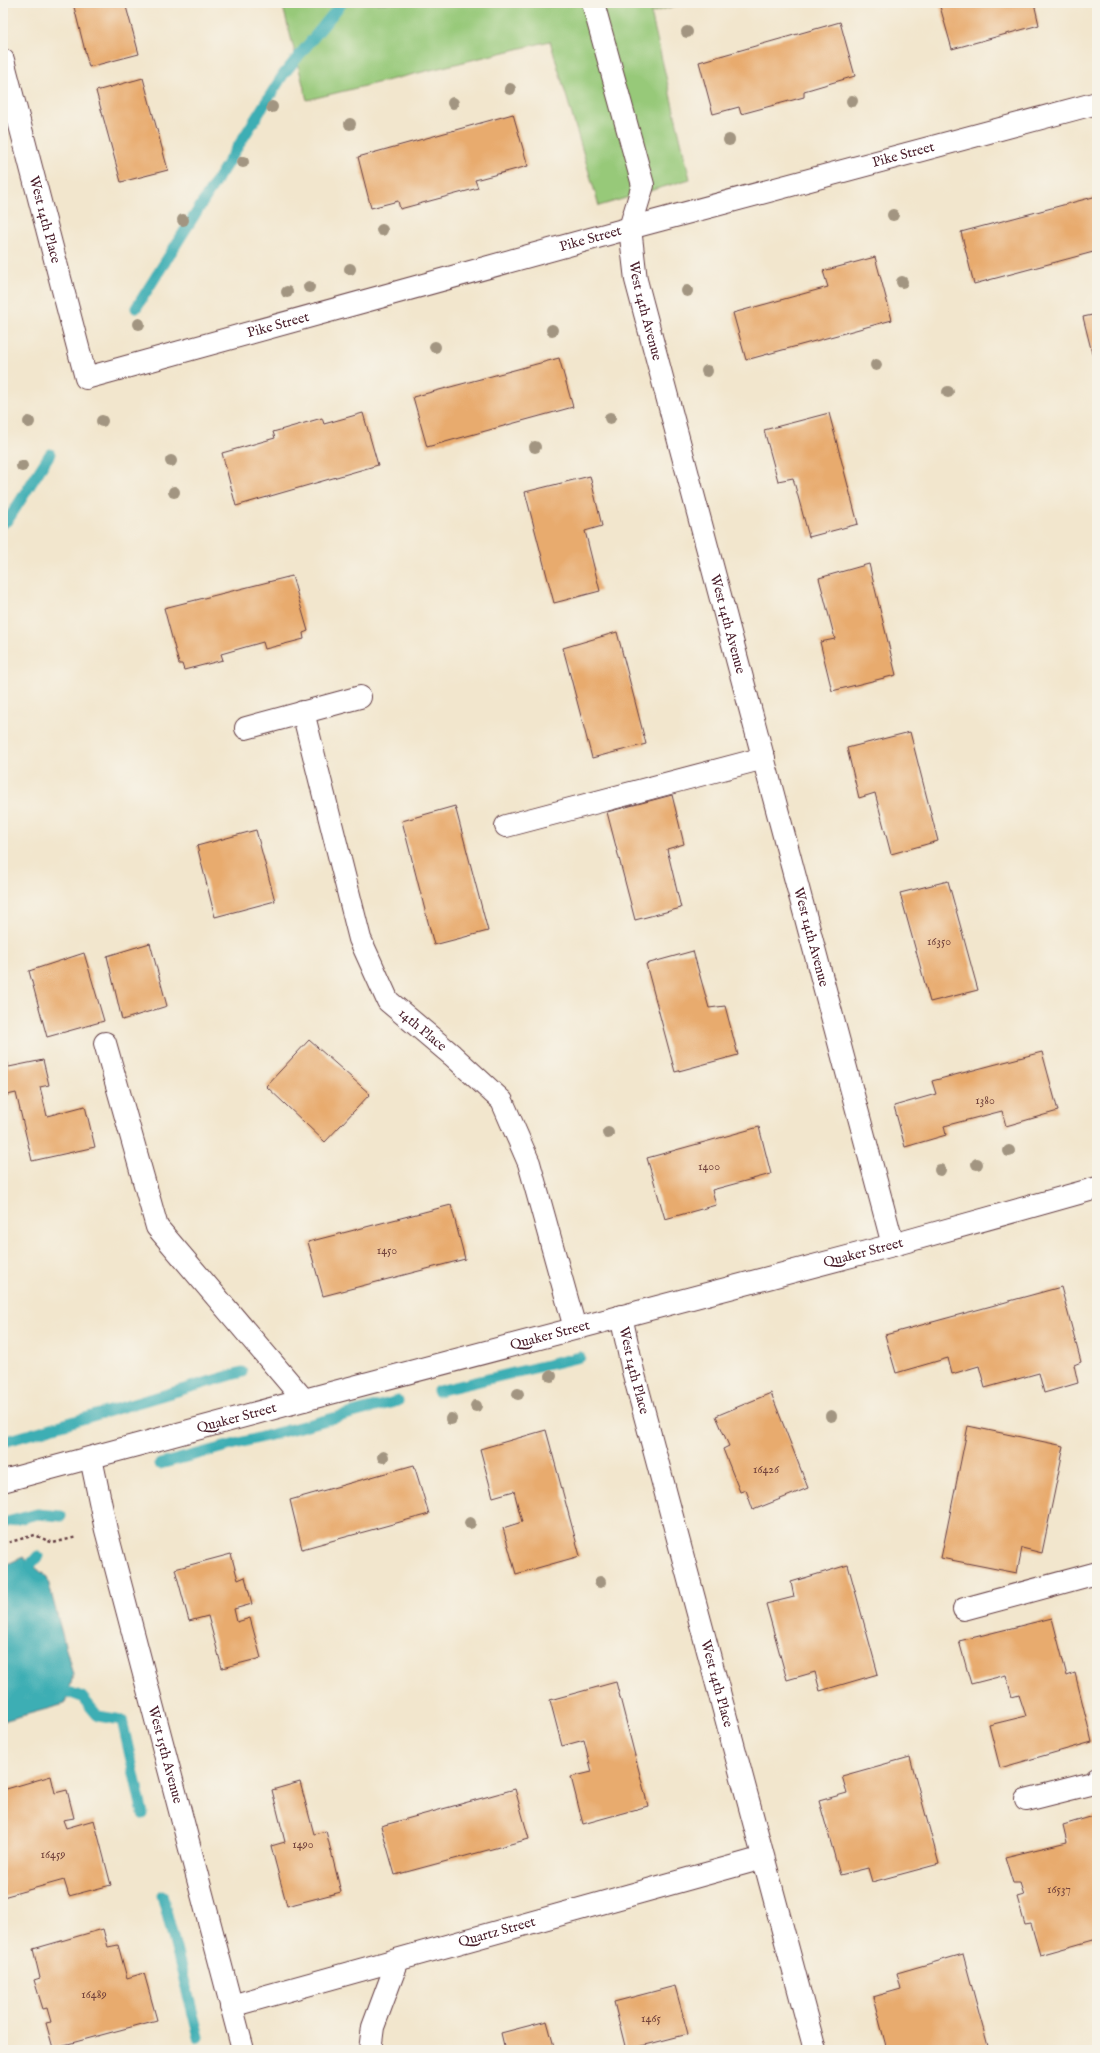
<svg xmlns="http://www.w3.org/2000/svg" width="1100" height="2053" font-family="'IM FELL English',serif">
<rect width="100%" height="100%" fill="#f7f3e8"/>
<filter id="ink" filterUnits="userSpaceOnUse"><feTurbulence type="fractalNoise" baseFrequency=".025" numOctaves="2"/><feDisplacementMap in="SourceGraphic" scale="8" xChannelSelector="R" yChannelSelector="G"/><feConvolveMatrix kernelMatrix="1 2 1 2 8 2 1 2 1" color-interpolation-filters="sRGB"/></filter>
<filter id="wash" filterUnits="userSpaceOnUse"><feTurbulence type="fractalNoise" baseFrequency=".012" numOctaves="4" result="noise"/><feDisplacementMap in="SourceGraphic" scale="16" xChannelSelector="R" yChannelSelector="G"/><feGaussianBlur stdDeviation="0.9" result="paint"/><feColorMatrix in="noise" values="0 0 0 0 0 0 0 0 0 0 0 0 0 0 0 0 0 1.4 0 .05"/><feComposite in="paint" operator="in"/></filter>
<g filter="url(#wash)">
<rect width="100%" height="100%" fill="#f2e6cd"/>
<path fill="#97c979" stroke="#707452" d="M282 3H685L651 13 690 179 599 206 550 41 307 100Z"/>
<path fill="#3daeb4" stroke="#446670" d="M23 1557 47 1577 73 1675 65 1704 3 1721V1566Z"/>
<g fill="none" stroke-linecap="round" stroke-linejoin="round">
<g stroke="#3daeb4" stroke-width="11">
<path d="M136 308 283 75 342 3"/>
<path d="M3 523 8 520 50 454"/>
<path d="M438 1391 580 1357"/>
<path d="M7 1441 242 1372"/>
<path d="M160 1464 398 1401"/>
<path d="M3 1523 37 1514 61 1516"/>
<path d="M22 1574 38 1556"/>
<path d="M55 1687 82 1697 98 1716 122 1720 143 1814"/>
<path d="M162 1895 199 2037"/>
</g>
</g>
<g id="blocks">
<g fill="#e8ab6e">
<path d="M73 3H125L139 54 89 67Z"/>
<path d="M939 3H1034L1039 25 952 49Z"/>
<path d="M840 22 855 76 804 91V97L741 114 739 107 713 114 699 62Z"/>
<path d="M143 78 168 170 121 182 96 91Z"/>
<path d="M513 114 528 166 475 180 478 188 400 209 398 201 371 208 358 157Z"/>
<path d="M1097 196V251L974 284 961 232Z"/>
<path d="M875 257 892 320 746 360 733 313 828 287 823 271Z"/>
<path d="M1097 314V369H1096L1083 317Z"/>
<path d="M559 358 573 407 427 447 413 397Z"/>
<path d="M363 413 378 465 236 506 222 453 275 438 273 432 322 418 324 424Z"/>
<path d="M829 413 858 524 809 537 793 478 778 481 764 430Z"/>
<path d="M590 476 602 526 585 531 600 591 554 603 525 492Z"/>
<path d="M869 564 896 675 832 691 820 642 835 639 819 578Z"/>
<path d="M292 576 308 631 303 633 304 639 265 649 263 642 221 654 223 660 184 670 182 664H179L164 608Z"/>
<path d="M617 632 646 744 592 758 563 648Z"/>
<path d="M910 732 938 841 891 854 875 793 859 798 847 748Z"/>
<path d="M672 795 684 844 667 849 681 908 635 920 607 812Z"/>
<path d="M455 806 488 931 434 945 402 821Z"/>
<path d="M256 830 275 901 215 917 197 846Z"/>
<path d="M948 881 978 990 930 1002 900 893Z"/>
<path d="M150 943 167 1006 122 1020 107 956Z"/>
<path d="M693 951 709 1008 725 1006 738 1055 675 1072 646 964Z"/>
<path d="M84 953 104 1021 47 1037 29 971Z"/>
<path d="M309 1040 370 1094 325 1142 266 1086Z"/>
<path d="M3 1047 9 1067 43 1060 49 1085 40 1087 47 1116 85 1106 95 1147 32 1161 16 1093 3 1096Z"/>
<path d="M1042 1052 1058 1111 1006 1126 1002 1111 944 1126 946 1135 905 1147 894 1106 936 1094 932 1081Z"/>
<path d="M759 1127 771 1174 712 1190 716 1205 665 1219 647 1158Z"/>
<path d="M451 1205 465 1259 323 1296 308 1242Z"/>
<path d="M1061 1287 1081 1362 1074 1365 1078 1383 1044 1393 1039 1373 985 1388 979 1366 952 1374 948 1358 896 1373 885 1335Z"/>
<path d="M771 1393 808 1488 753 1510 746 1490 740 1492 723 1449 729 1446 716 1416Z"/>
<path d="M968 1426 1064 1446 1042 1553 1022 1548 1017 1573 941 1558Z"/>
<path d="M546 1430 580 1556 516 1574 503 1528 522 1522 514 1491 493 1497 480 1449Z"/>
<path d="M414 1465 429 1514 302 1549 290 1500Z"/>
<path d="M231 1554 238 1580 245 1577 252 1604 234 1609 237 1622 250 1618 261 1658 222 1668 208 1616 189 1621 175 1569Z"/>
<path d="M848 1565 878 1674 820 1691 815 1672 787 1680 766 1604 794 1597 791 1582Z"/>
<path d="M1052 1618 1067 1676 1075 1673 1092 1742 1000 1768 989 1725 1026 1716 1019 1695 1012 1697 1006 1675 971 1684 959 1641Z"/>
<path d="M616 1682 648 1806 583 1824 571 1777 592 1772 584 1740 562 1746 550 1700Z"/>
<path d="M910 1757 939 1864 872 1882 868 1868 840 1875 819 1801 847 1793 842 1776Z"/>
<path d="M51 1776 55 1793 67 1790 74 1818 63 1820 66 1828 94 1820 111 1885 69 1896 64 1880 3 1897V1790Z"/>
<path d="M300 1782 314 1834 326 1831 341 1892 287 1906 271 1846 285 1842 272 1790Z"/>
<path d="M515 1789 529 1839 395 1875 381 1826Z"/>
<path d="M1097 1815V1939L1040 1955 1031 1924 1025 1925 1017 1897 1024 1895 1020 1883H1013L1005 1857 1067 1842 1063 1825Z"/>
<path d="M103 1929 108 1947 118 1945 127 1978 144 1973 157 2020 53 2048 46 2023 51 2022 47 2008 43 2009 34 1980 40 1978 33 1949Z"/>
<path d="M963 1954 989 2050H887L873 1997 901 1989 897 1973Z"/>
<path d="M675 1986 688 2034 626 2050 614 2002Z"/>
<path d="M547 2021 555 2050H505L501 2033Z"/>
</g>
</g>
</g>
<g filter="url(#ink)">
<use href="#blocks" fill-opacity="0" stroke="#633d43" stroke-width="1"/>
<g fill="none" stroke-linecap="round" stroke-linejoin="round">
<g stroke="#633d43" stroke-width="24">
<g id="minor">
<path id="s1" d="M593 3 643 185 630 228 636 280 893 1245"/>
<path id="s2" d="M3 60 86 378 630 228 1097 103"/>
<path id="s3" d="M303 712 360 939 388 1001 452 1055 502 1101 529 1163 575 1328"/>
<path d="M246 728 360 697"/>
<path d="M506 826 764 758"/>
<path d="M105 1043 157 1227 304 1400"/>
<path id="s4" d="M621 1316 633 1371 815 2050"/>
<path id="s5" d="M91 1458 106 1530 243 2050"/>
<path id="s6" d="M3 1481 304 1400 893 1245 1097 1188"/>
<path d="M964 1609 1097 1573"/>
<path d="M1026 1800 1093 1783 1097 1779"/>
<path id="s7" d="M231 2006 763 1858"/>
<path d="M370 2050 373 2027 398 1960"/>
</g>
</g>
<path stroke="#633d43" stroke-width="2.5" stroke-dasharray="3 3" stroke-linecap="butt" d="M3 1544 35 1535 53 1543 77 1537"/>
<use href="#minor" stroke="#fff" stroke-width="22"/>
</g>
<g fill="#a29581">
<circle cx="687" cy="32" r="6"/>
<circle cx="510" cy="89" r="6"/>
<circle cx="852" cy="101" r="6"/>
<circle cx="453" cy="103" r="6"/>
<circle cx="272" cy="107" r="6"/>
<circle cx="350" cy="124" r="6"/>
<circle cx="729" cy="140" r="6"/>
<circle cx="243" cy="162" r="6"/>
<circle cx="893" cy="215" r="6"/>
<circle cx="183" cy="220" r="6"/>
<circle cx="382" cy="230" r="6"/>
<circle cx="350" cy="269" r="6"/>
<circle cx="902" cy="282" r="6"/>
<circle cx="309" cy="287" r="6"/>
<circle cx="687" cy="291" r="6"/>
<circle cx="287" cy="292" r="6"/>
<circle cx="139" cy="324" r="6"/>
<circle cx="552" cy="330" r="6"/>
<circle cx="435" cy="347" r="6"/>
<circle cx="876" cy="365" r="6"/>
<circle cx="707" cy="371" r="6"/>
<circle cx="948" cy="392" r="6"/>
<circle cx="610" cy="418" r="6"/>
<circle cx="102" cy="421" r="6"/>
<circle cx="29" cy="422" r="6"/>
<circle cx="535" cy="447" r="6"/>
<circle cx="171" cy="461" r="6"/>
<circle cx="22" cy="466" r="6"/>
<circle cx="174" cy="492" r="6"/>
<circle cx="608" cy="1133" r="6"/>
<circle cx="1009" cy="1151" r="6"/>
<circle cx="977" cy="1164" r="6"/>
<circle cx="940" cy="1170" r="6"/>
<circle cx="551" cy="1376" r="6"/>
<circle cx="518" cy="1394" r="6"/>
<circle cx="476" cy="1406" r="6"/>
<circle cx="831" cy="1416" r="6"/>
<circle cx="451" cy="1419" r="6"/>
<circle cx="383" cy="1457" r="6"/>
<circle cx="470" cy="1523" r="6"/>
<circle cx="600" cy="1582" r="6"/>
</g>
</g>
<g text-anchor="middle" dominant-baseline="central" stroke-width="3.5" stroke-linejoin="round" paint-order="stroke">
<g font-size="12" fill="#72423c">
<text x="939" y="941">16350</text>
<text x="985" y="1100">1380</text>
<text x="709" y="1166">1400</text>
<text x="387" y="1250">1450</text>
<text x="766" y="1469">16426</text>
<text x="303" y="1844">1490</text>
<text x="53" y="1854">16459</text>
<text x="1059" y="1889">16537</text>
<text x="94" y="1994">16489</text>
<text x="651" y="2018">1465</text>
</g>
<g font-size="14" fill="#4a1f2b" stroke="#f7f3e8">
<text stroke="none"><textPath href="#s2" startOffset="1176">Pike Street</textPath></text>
<text stroke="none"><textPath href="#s2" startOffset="165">West 14th Place</textPath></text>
<text stroke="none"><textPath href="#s2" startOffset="852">Pike Street</textPath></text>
<text stroke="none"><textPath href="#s1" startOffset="318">West 14th Avenue</textPath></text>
<text stroke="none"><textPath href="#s2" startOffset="528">Pike Street</textPath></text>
<text stroke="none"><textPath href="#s1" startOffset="642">West 14th Avenue</textPath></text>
<text stroke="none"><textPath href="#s1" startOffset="966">West 14th Avenue</textPath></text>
<text stroke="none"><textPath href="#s3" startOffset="347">14th Place</textPath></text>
<text stroke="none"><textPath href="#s6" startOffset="890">Quaker Street</textPath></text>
<text stroke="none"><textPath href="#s6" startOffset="566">Quaker Street</textPath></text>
<text stroke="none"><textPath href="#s4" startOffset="56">West 14th Place</textPath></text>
<text stroke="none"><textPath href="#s6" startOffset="242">Quaker Street</textPath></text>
<text stroke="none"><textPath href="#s4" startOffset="380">West 14th Place</textPath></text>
<text stroke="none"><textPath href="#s5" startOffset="306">West 15th Avenue</textPath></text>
<text stroke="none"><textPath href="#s7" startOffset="276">Quartz Street</textPath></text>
</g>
</g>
<rect width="1100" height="2053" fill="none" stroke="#f7f3e8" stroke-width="16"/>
</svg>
